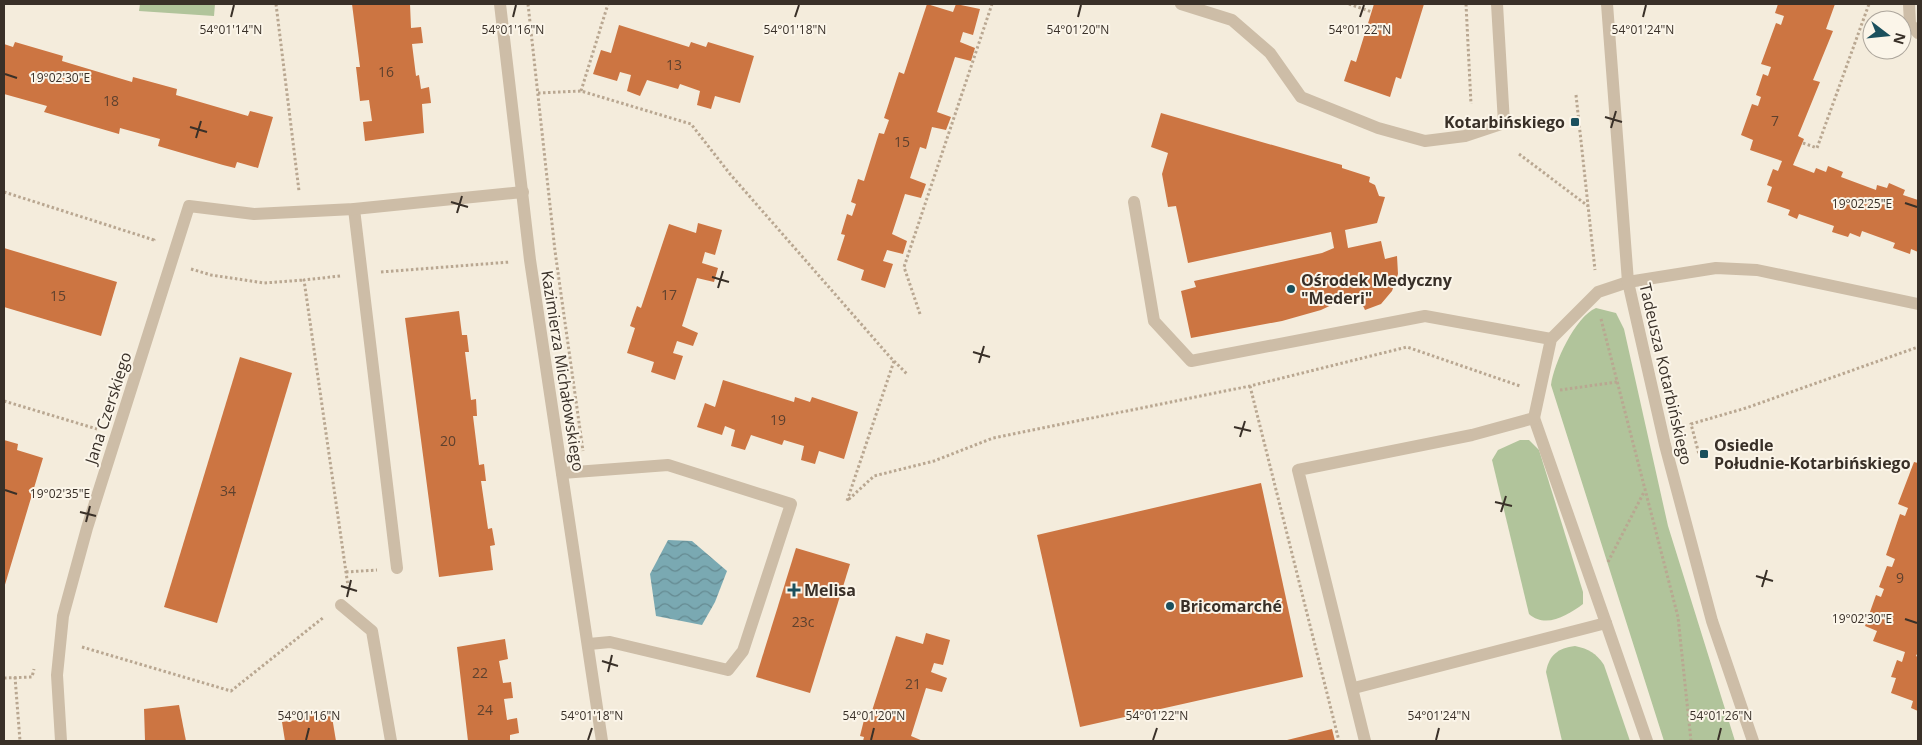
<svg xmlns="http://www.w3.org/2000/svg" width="1922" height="745" font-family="'Open Sans',sans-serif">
<defs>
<pattern id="water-waves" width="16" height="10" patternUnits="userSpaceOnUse" patternTransform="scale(1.25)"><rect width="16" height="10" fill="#7aa9b2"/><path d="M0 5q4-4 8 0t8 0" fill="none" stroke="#658a91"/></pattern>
</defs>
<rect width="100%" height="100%" fill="#f4ecdc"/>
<g fill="#b1c49b">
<path d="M140 4H215L214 16 139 11Z"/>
<path d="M1596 308 1616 313 1624 329 1668 526 1735 741H1664L1551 385C1554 363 1575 317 1596 308Z"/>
<path d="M1520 440H1529L1539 450 1583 592V604C1568 615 1546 629 1529 614L1492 460 1498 450Z"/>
<path d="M1575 646C1589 649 1596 653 1604 665L1630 741H1562L1546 672C1549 655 1558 648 1575 646Z"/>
</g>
<path fill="url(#water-waves)" d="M668 540 692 541 727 571 715 602 702 625 656 616 650 574Z"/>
<g fill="#cc7542">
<path d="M352 4H410L411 28 421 27 423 43 412 44 416 76 419 75 421 89 429 87 431 103 422 104 424 133 365 141 363 122 372 121 369 100 360 101 356 67H360Z"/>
<path d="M927 4 953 12 956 4 980 9 973 35 963 32 960 42 975 48 971 61 955 57 937 112 951 117 946 130 932 127 926 149 920 147 910 178 926 184 921 198 905 194 892 234 907 241 903 254 887 250 883 261 893 264 885 288 861 280 864 270 837 260 845 235 841 234 847 214 852 216 856 204 851 202 858 179 864 181 879 133 884 134 889 120 884 118 899 72 904 74Z"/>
<path d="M1374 4H1424L1401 79 1396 77 1390 97 1344 81 1351 60 1356 62Z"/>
<path d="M1778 4H1835L1826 29 1833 31 1813 80 1820 82 1798 136 1804 139 1793 165 1814 173 1816 168 1826 172 1828 166 1843 172 1841 177 1876 190 1877 185 1887 188 1889 183 1905 190 1903 195 1918 200V252L1911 249 1910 254 1893 248 1895 243 1862 231 1860 237 1850 233 1848 237 1832 232 1834 226 1799 214 1797 219 1788 215 1790 210 1767 202 1772 187 1767 185 1773 169 1778 171 1782 161 1750 150 1753 140 1741 135 1752 104 1758 106 1761 97 1756 95 1763 74 1768 76 1771 67 1761 64 1776 23 1781 25 1784 16 1775 13Z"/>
<path d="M619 25 689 47 691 42 706 47 708 42 754 56 740 103 715 96 711 109 697 105 700 91 680 84 678 89 647 80 640 96 627 91 631 75 620 72 617 81 593 74 601 50 611 53Z"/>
<path d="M15 42 63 56 62 61 132 82 133 77 177 89 176 95 248 116 250 111 273 117 258 168 237 162 235 168 223 165 158 146 160 139 120 128 119 134 44 112 47 106 4 94V44L13 47Z"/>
<path d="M1161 113 1342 165V168L1370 177 1369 182 1375 185 1379 196 1385 197 1377 223 1345 230 1348 248 1381 241 1385 259 1397 256 1398 274 1392 291 1381 304 1365 310 1357 293 1321 310 1282 321 1191 338 1181 291 1196 287 1194 281 1322 253 1334 248 1331 232 1188 263 1176 206 1168 207 1162 174 1168 153 1151 147Z"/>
<path d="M698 223 722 230 715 255 705 252 702 263 718 268 714 282 697 278 682 326 698 333 693 346 677 341 673 353 683 356 675 380 651 372 654 362 627 353 635 328 630 326 637 306 641 308 669 224 696 233Z"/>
<path d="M4 248 117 282 101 336 4 307Z"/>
<path d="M459 311 462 335H467L469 352H465L471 400 476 399 477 416H473L479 465 484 464 486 481H481L488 529 492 528 495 545 490 546 493 570 439 577 405 318Z"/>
<path d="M240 357 292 373 217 623 164 607Z"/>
<path d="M723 380 794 402 795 397 810 402 812 397 858 412 844 459 819 451 815 464 801 460 804 446 784 440 782 445 751 435 745 450 731 446 735 430 725 426 722 435 697 427 705 403 715 407Z"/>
<path d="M4 440 18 444 17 450 43 458 4 588Z"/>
<path d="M1914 462 1918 463V652L1916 656 1918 657V711L1911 708 1913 701 1891 693 1896 678 1891 677 1897 660 1902 662 1905 652 1873 641 1877 631 1865 626 1876 595 1881 597 1884 589 1879 587 1887 566 1892 567 1895 559 1886 555 1900 514 1905 516 1908 508 1898 504Z"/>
<path d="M1261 483 1303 677 1080 727 1037 535Z"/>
<path d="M796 548 850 564 810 693 756 677Z"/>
<path d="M926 633 950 640 943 665 934 663 931 672 947 678 942 692 926 688 911 736 923 741H863L864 737 860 736 865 716 870 717 896 636 923 644Z"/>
<path d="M505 639 508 659 499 661 503 683 511 682 513 698 504 699 507 720 517 718 519 733 510 735V741H468L457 647Z"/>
<path d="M179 705 186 741H145L144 709Z"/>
<path d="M331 711 336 741H285L282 722 304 719V714Z"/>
<path d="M1332 729 1335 741H1283Z"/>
</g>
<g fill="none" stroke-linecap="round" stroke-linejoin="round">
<g stroke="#b9a791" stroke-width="3" stroke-dasharray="2.5 2.5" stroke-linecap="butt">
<path d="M276 4 299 191"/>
<path d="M528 4 555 251 583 451"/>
<path d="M1349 4 1372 12"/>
<path d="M1466 4 1471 104"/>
<path d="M581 91 608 4"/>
<path d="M538 93 581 91 691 124 730 174 890 357 908 375"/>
<path d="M1576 95 1595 270"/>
<path d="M1803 143 1817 148 1869 4"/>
<path d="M1519 154 1588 206"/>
<path d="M4 192 154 240 153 242"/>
<path d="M191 269 211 275 264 283 304 280"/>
<path d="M381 272 510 262"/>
<path d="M340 276 304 280 348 586"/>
<path d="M920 314 904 267 992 4"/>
<path d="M1601 319 1678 617 1691 741"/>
<path d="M894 361 847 501 874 476 934 461 993 438 1250 386 1407 347 1520 386"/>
<path d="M1250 386 1339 741"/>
<path d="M1560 390 1617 382"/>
<path d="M4 401 97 429"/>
<path d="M1700 458 1691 424 1746 408 1918 347"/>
<path d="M1608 562 1644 492"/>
<path d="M346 572 377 570"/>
<path d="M82 647 231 691 324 617"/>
<path d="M15 677 20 741"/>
<path d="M4 678 32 677 34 669"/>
</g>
<g stroke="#cdbda7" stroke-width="12">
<path d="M1181 4 1232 20 1270 53 1301 97 1378 128 1425 141 1465 136 1504 123 1497 4"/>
<path d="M1909 4 1910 24 1918 33"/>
<path d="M1134 202 1154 321 1191 361 1425 316 1551 339"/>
<path d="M354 209 397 568"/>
<path d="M1534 418 1606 623"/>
<path d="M562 473 668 465 791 504 743 651 728 670 610 642 589 644"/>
<path d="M1354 688 1606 623 1647 741"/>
<path d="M1365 741 1298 470 1472 435 1534 418 1551 339 1598 292 1628 282 1716 268 1757 270 1918 304"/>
</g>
<g stroke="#cdbda7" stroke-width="12">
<path d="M500 4 530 260 602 741"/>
<path d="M341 605 372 631 391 741"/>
<path d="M61 741 57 675 63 616 87 528 189 206 254 214 354 209 523 192"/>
</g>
<path stroke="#cdbda7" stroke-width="12" d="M1607 4 1628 282 1665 445 1712 621 1753 741"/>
</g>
<path fill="none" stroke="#393028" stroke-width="2" d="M231 17 234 5M513 17 516 5M795 17 799 5M1078 17 1081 5M1360 17 1364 5M1643 17 1646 5M5 74 17 78M1605 117 1622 122M190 127 207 132M1611 128 1616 111M196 138 201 121M451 202 468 207M1905 203 1917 207M457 213 462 196M712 277 729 282M718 288 723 271M973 352 990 357M979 363 984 346M1234 427 1251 431M1240 437 1245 421M5 490 17 494M1495 502 1512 506M80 512 96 516M1501 512 1506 496M86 522 90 506M1756 576 1773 581M341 586 357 591M1762 587 1767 570M347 597 351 580M1905 619 1917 623M602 661 618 666M608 672 612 655M306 740 309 728M588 740 592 728M871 740 874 728M1153 740 1157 728M1436 740 1439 728M1718 740 1721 728"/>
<g fill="#1b505d" stroke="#fbf5e9" stroke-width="2">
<rect x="1570" y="117" width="10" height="10" rx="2.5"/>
<circle cx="1291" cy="289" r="5"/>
<rect x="1699" y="449" width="10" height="10" rx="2.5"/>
<path d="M791.5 582.5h5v5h5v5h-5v5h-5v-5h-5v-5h5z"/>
<circle cx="1170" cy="606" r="5"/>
</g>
<g text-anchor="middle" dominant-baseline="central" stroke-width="4" stroke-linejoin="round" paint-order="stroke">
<g font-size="14" fill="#5e412e">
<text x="674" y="64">13</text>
<text x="386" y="71">16</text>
<text x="111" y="100">18</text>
<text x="1775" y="120">7</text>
<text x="902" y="141">15</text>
<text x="669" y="294">17</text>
<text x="58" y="295">15</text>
<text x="778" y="419">19</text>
<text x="448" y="440">20</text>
<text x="228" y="490">34</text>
<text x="1900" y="577">9</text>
<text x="803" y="621">23c</text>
<text x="480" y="672">22</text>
<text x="913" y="683">21</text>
<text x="485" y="709">24</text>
</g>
<g font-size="16" font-weight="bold" fill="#393028" stroke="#fbf5e9" text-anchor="start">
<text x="1565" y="122" text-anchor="end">Kotarbińskiego</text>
<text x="1301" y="280">Ośrodek Medyczny<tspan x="1301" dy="18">"Mederi"</tspan></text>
<text x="1714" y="445">Osiedle<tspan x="1714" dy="18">Południe-Kotarbińskiego</tspan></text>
<text x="804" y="590">Melisa</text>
<text x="1180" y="606">Bricomarché</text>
</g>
<g font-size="16" fill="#393028" stroke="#fbf5e9">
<text transform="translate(563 371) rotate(81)">Kazimierza Michałowskiego</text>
<text transform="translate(1666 374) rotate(77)">Tadeusza Kotarbińskiego</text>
<text transform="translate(108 408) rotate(-72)">Jana Czerskiego</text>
</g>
</g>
<g font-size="12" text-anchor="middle" fill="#393028" stroke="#fbf5e9" stroke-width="4" stroke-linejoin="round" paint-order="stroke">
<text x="231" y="34">54°01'14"N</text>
<text x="513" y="34">54°01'16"N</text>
<text x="795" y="34">54°01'18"N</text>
<text x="1078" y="34">54°01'20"N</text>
<text x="1360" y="34">54°01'22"N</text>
<text x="1643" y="34">54°01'24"N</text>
<text x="60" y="82">19°02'30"E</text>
<text x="1862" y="208">19°02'25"E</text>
<text x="60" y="498">19°02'35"E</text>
<text x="1862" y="623">19°02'30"E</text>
<text x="309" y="720">54°01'16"N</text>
<text x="592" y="720">54°01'18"N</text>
<text x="874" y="720">54°01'20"N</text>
<text x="1157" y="720">54°01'22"N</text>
<text x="1439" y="720">54°01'24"N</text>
<text x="1721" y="720">54°01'26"N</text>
</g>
<rect width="1922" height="745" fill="none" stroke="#393028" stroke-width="10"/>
<g transform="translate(1887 35) rotate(106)"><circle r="24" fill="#fbf5e9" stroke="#ada69c"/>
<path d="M0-4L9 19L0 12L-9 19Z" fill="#1b505d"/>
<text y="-8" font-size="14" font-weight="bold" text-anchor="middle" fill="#393028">N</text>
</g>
</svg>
